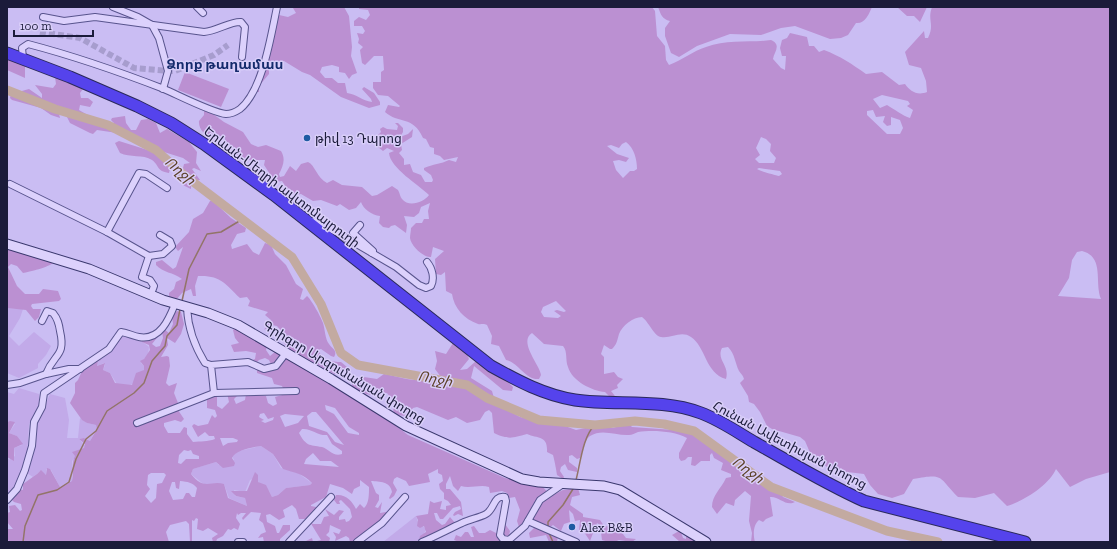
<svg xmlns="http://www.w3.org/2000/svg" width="1117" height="549" font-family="'Zilla Slab','Noto Sans Armenian',serif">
<rect width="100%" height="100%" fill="#cabdf3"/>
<g fill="#c2aae9">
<path d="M7 308 23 309 20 318 9 336 19 346 34 332 51 346 46 355 38 364V368L19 378 7 373Z"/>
<path d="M122 335 139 339 149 347 148 354 141 363 144 366V370L135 379 133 384 127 386 117 384 110 373 103 370 105 365 104 363 97 366 98 361Z"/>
<path d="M19 388 39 394V408L29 424 27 457 15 489 7 497V457L9 460 15 456 14 448 22 445 17 436 9 433 15 424 10 421 7 422V392L14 394Z"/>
<path d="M50 394 65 398 69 420 67 438H78L80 418 87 423 96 425 97 428 90 441 85 438 79 439 85 446 72 461V481L66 483 63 487H60L51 470 46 469V475L40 471 33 477 27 473 33 453 36 427Z"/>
<path d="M261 446 273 454 281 468 298 473 309 481 312 483 310 485 286 488 278 495 272 497 269 491 258 482V477L250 480 245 492 234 490 235 496 245 498 247 506 229 498 224 484 207 485 202 483 191 474 193 469 196 468 216 462 219 465 234 460 232 456 239 451Z"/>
<path d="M416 516 418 522 426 529 421 541 383 542Z"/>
</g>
<g fill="#bb90d2" fill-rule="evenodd">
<path d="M280 7H344L349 16 352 47 351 56 357 73 352 75 349 79 345 73 339 72V67L332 65 322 67 320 72 325 78H332L338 83H345L347 93C357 94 362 101 372 102L371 99 362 89 364 87 374 93 380 102V105L369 108 341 97 310 75 302 72 284 61 280 64 276 63 269 68V74L259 86V92H256L279 15 288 17 296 13 293 8Z"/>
<path d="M359 7H652L655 11 657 36 665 46 666 60 669 65C682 60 693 51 706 47 727 39 750 43 771 40 782 45 774 52 773 59L781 68 785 70 786 56H782L780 48 782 40 787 38 790 33 807 37 809 46H814L819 52 824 50C840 56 852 64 866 74L882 72 899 85 905 84C910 91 917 96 927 92L926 81 921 68 909 65 905 52 924 31 925 38H928C935 23 927 21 932 7H1110V472L1086 479 1070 487 1056 469C1049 485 1024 501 1007 506L994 493 975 498 958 497C938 477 945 473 913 479L904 494 892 498 878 494 870 485 864 474 831 470 811 455 805 441 800 437 772 429 767 426 760 412 754 404 749 402 748 396 740 383 744 379C743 375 741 374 739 371 735 363 735 354 728 347L722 348C716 360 730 365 726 379 705 373 706 347 691 337 681 330 671 339 661 337 655 337 648 321 642 317 633 317 622 326 619 334 617 341 617 344 612 349H610L604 345 601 354 604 357V374L614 372 618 377 623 379 617 385 618 388 611 391 615 396 610 397 605 392C592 391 572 381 568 367 565 360 568 352 563 346L544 344 532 333C518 342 540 365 541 375L539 379C525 380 518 362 506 360L499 346 491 344 492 336 487 325C483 323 481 325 478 324 464 319 454 308 452 294L446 291 445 272 441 275 436 274 435 259 444 251 433 247 431 257C424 258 411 246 410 238 410 235 411 231 411 228L416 223H422L424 219H429L428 211 430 203 421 207 419 213 414 217 404 216 407 225 406 233 395 225 391 226 389 228 383 227 379 223 380 216C372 215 363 209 361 202L356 208 349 210 340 204 337 206 321 200 313 201 301 194 291 195 282 181 268 183 255 172 259 171 272 177 264 165 265 160H246L226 149 225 138 223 136H216V140L212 141C206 136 198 129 199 121L204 115V111L206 109 224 122 243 132 251 144 258 147 266 145 281 151C286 159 283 166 279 174L280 177 284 176 290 166 296 171 301 164 308 162C315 165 317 178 327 183L333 180 342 185 362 187 372 196 377 195 392 186 398 190C400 193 400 197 402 199 409 208 424 202 429 195 419 185 390 168 389 153L394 151 387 148 383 151 378 147 376 137 381 132 380 129 383 127 387 129 397 130 398 126 395 123H398L403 128V132L400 137 408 134 413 129 412 137 401 144 402 150 399 153 404 159V165L410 164 413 172 421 175 425 182H432L433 180 431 175 424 170V168C433 164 441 164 449 160L456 162 458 157 444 160 440 156 434 154V148L430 147 426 139 423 138C413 115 398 124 385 112L388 105 399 107 400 106 388 96 378 95 373 88V82H381V72L384 70 383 56H374L365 65 362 63 360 50 363 47 358 43 359 39 357 33 363 34 365 31 362 26H354V21L359 17 366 20 370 15 368 10 359 9ZM882 95 908 101 910 104 907 106 913 110 910 118C903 116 894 109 887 105L880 108 873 99ZM873 110 876 117 885 116 883 122 887 126 891 125V117L900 120 903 128 900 134H887L867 115V111ZM761 137 766 139 771 144 770 151 776 158 774 163H759L755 159 760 155 756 148ZM626 142C634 148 637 159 637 169L634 171H630L623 178 616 170 613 161 619 160 626 162 629 158 617 154 607 146 611 145 619 148 622 144ZM759 168 780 171 782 174 779 176C775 175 759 171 757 169ZM1082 251C1105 257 1094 282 1101 299L1058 296 1069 278 1072 260 1077 252ZM556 301 566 311 564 312 557 310 554 311 561 316 558 318 544 317 541 312 543 307Z"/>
<path d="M658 7H872C869 14 865 24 856 23L848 35 841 38 830 39 795 26 781 28 761 35 730 34 697 46 679 57 671 53 665 36V28L670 21C662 19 661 15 658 7Z"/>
<path d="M897 7H927L920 22 914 16H907Z"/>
<path d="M7 56 25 62V78L7 70Z"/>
<path d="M185 72 229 89 221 107 178 90Z"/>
<path d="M55 77H59C63 81 66 83 71 81L83 89 80 93 81 98H88L93 102 90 107 80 105 79 110 105 125H113L114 123 111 120 112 118 125 116 126 123 131 130H136L141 120 148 119 156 123 160 133 167 129 189 142 197 152 196 163 201 171 194 168 192 169 200 180 191 181V189C185 186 178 184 178 176L182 172 184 164 190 163 183 158 164 152V158L170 169 169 173C156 171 160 166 152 160 143 154 130 158 120 153L115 143 119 141 154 152 161 149 154 148 117 133 97 130 93 134 90 133 70 123 65 113 49 103 46 105 49 109 59 114 60 118 51 115 41 108 12 100 10 98 11 94 29 89 42 98V94L35 85 53 88 56 84Z"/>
<path d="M210 201H213L231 218 246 228 245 232 237 234 231 245 232 249 247 244 253 252 259 255 265 243 271 245 275 254 286 265 296 284 303 289 300 299 303 300 307 296C311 299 321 317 323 323 325 329 325 339 329 344 332 349 338 350 334 357L331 356 321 349 318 350C323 360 332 362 341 362L347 367V371L334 374 290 350 284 343 283 333 277 326 272 325 264 330 271 320 265 315 268 312 248 306 250 301 247 297 240 298C225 284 221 275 198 276L195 286 196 296H193L191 289 182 293 176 300 169 298V293L174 289 176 282 182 279C173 272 163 273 156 265V262L162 260 173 269 176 267 183 247 178 251 175 247 189 232 193 219 203 213Z"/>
<path d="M7 247 53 261V263C49 267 29 272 23 273L17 266 11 264 8 267 17 286 25 294H39L43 289 58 291 61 299 59 301 32 304 31 306 33 309H41L39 317 35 321 26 310 7 308Z"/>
<path d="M177 311 181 312 184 324 181 334 175 343 167 338 168 345 161 357 167 356 169 357 170 366 166 383 169 386 177 383 174 393 178 403V410L184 419 181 422 175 420 164 423V426L168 433H180L184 427 187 428V434L193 442C201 441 207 442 215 439L214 436H209L205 432 198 437 192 426 194 424 198 426 208 424 212 415 215 418 217 416 215 410 207 408V398L201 401 217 395V406L222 409 229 402 227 393 229 389H232L238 395 234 399 236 404 245 400 246 394 266 396 268 403 273 406 277 404 275 397 286 394 282 386 274 384 272 378 257 373V370L271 364 269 360 265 358 259 360 255 364 250 361 255 359 256 353 246 351 234 352 231 345 239 343 235 338 233 330 235 328 267 346 266 350 270 356 276 351 284 355 383 417C393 423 399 428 408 435L505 478 542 486 551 496 563 490 578 488 580 495 572 497 570 505 583 514V517L600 520 604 526C616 527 618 527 626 538L636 539 632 542 619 540C614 543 608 542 602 540L600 525 597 523 590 541 584 532 591 529 592 526 586 525 582 531H579L580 520 575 521 573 514 569 510 570 522 564 524 561 531 553 525 549 528 550 534 553 536 556 533 558 535 557 542H549L546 535 530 538 529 533 534 528 528 523 519 527 517 521 520 510 515 497 509 498 507 493 502 491 490 493 489 487C480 484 470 489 461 486L458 491 453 486 450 476 446 484V489H450L461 502 463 516 458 514 454 516 453 515 455 512 461 509 460 506 453 508 443 519H440L437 513H434L436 520 442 525 445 524 450 517 456 524 421 541 419 540 420 536 426 532 424 526 420 528 417 526 418 520 416 516 428 514 430 501 434 503 442 501 440 509 446 510V506L451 505 448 501 444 499V493L440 489 439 484 443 481 442 475 438 473V469L428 474 430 482 409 486 406 481 397 477 394 479 393 483 397 490 394 496 390 499 389 498 392 492C390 481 380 482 371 481L376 493 379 495V500L375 507 378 508 382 502 380 513 386 512V514L381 521 372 526V530L368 529C366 534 356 542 350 542L349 538 346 536 335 541 336 537 333 532 339 534 341 530 330 525 329 532 326 535 330 538 329 542H304L312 538 313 542 321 540 310 522 313 524H321L324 517 329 516 325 509 334 515 339 510 344 511 339 517V520L345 519 346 522 349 521 352 517 350 509 341 500 339 501 340 504H337L334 500 336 495C346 494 352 501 356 509L360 504 364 508C369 504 369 494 369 487L360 480V486L354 489 352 494 343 488 330 484 326 497 311 505V506L316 507V509L305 519H299L296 509 292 505 283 510 285 517 279 520 270 514 266 515 267 522 275 526 277 533H279L283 525H290V530L280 539V542H264L263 537 258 538 261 534 266 532 263 523 259 520 261 513 251 512 243 520 242 518 246 513H241L238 515 237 513 236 518 240 524 238 530 234 528 231 530 228 529 223 536 217 539 216 542H213L212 538 218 534 208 528 203 531 197 529 198 519 196 518 194 521 192 520V542H190L189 524 186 521 170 525 166 532 169 542H12L7 540V529H13L7 522V513L10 512 9 506 15 505 20 511 22 510 21 504 14 502 11 499 18 493 19 489 23 490V484L37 474 41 470 46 475 47 468 50 469 60 487 72 481C74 472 71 464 75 456L72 452 84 448 85 444 79 439 84 438 90 441 97 429 96 425 87 423 82 420 70 403 75 393V383L78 380 82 371 100 357 101 360 98 361 97 366 105 363 103 370 110 373 115 383 132 385 136 373 144 370V366L140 361 144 359 150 350 149 345 142 342V339L150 341 160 334 152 344 156 347 160 346 163 338 162 331 165 330 169 333 173 324 172 315ZM325 405 335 408 349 427 359 433V435L348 433 334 414 326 410ZM312 412H316L344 445 335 442 327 432 309 426 307 416ZM264 413 268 419 274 417 273 420 265 423 261 421 264 420 259 417 260 414ZM285 414 304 416 298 423 285 427 280 416ZM302 429C311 428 318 436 327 435L332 444 342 451V454C333 457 329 449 322 447 309 445 306 446 299 433ZM220 438H233L238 440 237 442 228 443 223 446ZM261 446 273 454 283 469C294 473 303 473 312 483L310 485 286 488 278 495 272 497 266 485 258 482V475L255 472 247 491H231L236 496 245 498 247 506 228 498 224 484C211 480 204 491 191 474L193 469 216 462 223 468 234 466 235 463 232 458C235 450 253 447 261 446ZM184 450 188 451 191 450 193 454 199 456V459H186L181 464 178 463 179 455ZM313 453 320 461H331L339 467 304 464 306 459ZM151 473H164L166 475 162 483 157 484 156 498 151 503 145 496 150 489 147 485 148 475ZM180 481C188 482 192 482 197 488L195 497H192L189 493H186L183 499 173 500 169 491 172 482H175L176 488 179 489Z"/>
<path d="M453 343 466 352 469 359 460 370 467 369 476 361 503 377 513 387 512 391 503 390 474 366 471 378 492 391 494 398 479 388 473 390V392L520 417 529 419 536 423 554 422 576 430 590 427 613 428 628 423 632 427 688 431 719 449 724 458 752 471 758 481 778 488 783 497 795 502C786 507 779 496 770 497L773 516 766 519 763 522 759 520C753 525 753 535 755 542H751L752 533 749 521 751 496 745 491 735 500 734 506 726 503 717 514 712 507C712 495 721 489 726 478L731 477V474L721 470 723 463 714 458 712 453 710 455V461H701L695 466 691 465 692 457H688L685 460 681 461 679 458V453L687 438C674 431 653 430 638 432 635 433 632 435 629 435 617 436 602 428 590 436 583 441 583 450 580 458L577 459 572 455 569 456V462L577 468V472L568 470 565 464 561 467 560 471 564 477 563 479 557 475C556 468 555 463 553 455L547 452C548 435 538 439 527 434 512 438 509 440 494 433L492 413 489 410 485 412 480 420 467 423 456 417 448 420 417 407 413 408 407 416C388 415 396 414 392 401 391 398 389 396 387 393 383 393 381 395 377 395 369 396 358 392 352 386L353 382 364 377 377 379 384 374C398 376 414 383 428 379L433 382 455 384 457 379 441 377 435 369 437 361 435 351 446 354Z"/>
<path d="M10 421 15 422 9 433 17 436 23 444 14 448V461L7 457V422Z"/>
<path d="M505 518V524L510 531 509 535 504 538 506 542H459L454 540 456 535 461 537 465 532H468L471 537H474L471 527 474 526 479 533H485L490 530 498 534Z"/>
<path d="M679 531 681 532 683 538 686 539V535L700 542H680L672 535Z"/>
</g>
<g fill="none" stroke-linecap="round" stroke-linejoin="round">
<g stroke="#927468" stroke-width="1.5">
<path d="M182 301 189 269 207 234 221 232 241 220"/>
<path d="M576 480C580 465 583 435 595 425"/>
<path d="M548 527V522L563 505 573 489"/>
<path d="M548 531 553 542"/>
<path d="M23 542 25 526 38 495 57 490 69 482 76 459 86 439 96 431 107 411 134 393 144 383 152 361 165 346 167 336 177 325 180 309"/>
</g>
<path stroke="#c3aaa1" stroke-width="9" d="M7 90 55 109 108 125 156 150 184 175 292 257 321 304 341 353 358 365 467 385 487 398 539 420 595 425 635 421 664 424 694 431 771 487 887 531 938 542"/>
<path stroke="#a79dce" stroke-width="6" stroke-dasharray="6 3" stroke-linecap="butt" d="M40 32 80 38 134 68 168 71H175L214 55 228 45"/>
<g stroke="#58548d" stroke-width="8">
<g id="street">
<path d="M113 7 138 17 152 25 159 38 168 71 163 89"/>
<path d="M197 7 203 13"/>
<path d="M43 17 64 21 95 17 204 32C217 31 231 21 241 22L245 27 242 57"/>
<path d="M23 58 22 48 28 44C74 56 120 72 164 89 178 95 213 113 226 114 231 114 237 111 240 109 263 90 271 35 277 7"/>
<path d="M10 184 107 232 149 256 163 254 172 246 170 241 160 235"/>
<path d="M308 222 316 221 336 232 396 267 419 285 426 288 431 286C435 278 432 268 427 262"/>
<path d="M360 225 353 233 373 251 372 253"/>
<path d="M107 232 139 173 146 174 167 188"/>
<path d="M149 256 142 277 150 280 154 286 151 294"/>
<path d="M187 308C188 327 195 347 205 363L211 365"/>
<path d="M42 321 47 311 53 313C58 319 59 324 60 331 66 357 54 353 46 374L69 369H80"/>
<path d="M7 385 20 383 46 374"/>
<path d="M214 393 211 365 248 362 264 369 276 366 286 353"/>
<path d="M137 423 214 393 296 391"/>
<path d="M7 500 17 489 25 470 32 446 34 422 42 407 44 393 109 349 121 332C128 333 133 336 139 337 160 341 169 319 175 304"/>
<path d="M528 521 576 542"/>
<path d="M238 542H243"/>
<path d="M289 542 331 497"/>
<path d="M357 542 382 523 405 497"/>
<path d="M422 542C436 536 449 529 462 523 470 519 479 518 486 514 495 509 493 495 505 497L506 501 500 535 503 539 509 540 525 526 540 500 563 484"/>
</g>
</g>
<g stroke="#3a386e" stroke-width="11">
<path id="secondary" d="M7 244 89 269 163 300 208 313 238 325 331 379 406 426 522 479 539 482 604 486 620 490 706 542"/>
</g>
<g stroke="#2a295a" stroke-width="13">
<path id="highway" d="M7 53 70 77 137 106 171 123 204 144 274 195 491 366C518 381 544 395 575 400 616 406 661 398 701 413 720 420 737 432 754 442 790 462 826 484 864 501L1025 542"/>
</g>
<use href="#street" stroke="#dcd1fc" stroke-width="6"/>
<use href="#secondary" stroke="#dcd1fc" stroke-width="9"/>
<use href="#highway" stroke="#5543ec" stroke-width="11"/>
</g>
<g fill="#1e5ba2" stroke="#d9cef9" stroke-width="1.5">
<circle cx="307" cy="138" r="4"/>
<circle cx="572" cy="527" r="4"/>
</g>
<g text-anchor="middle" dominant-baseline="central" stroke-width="3" stroke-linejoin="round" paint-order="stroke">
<g font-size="13" fill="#1b1b3a" stroke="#d9cef9" text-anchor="start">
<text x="315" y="138">թիվ 13 Դպրոց</text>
<text x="580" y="527">Alex B&amp;B</text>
</g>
<g font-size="13" fill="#1b1b3a" stroke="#d9cef9">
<text transform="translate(282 187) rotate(37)">Երևան-Մեղրի ավտոմայրուղի</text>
<text transform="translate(344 372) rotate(31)">Գրիգոր Արզումանյան փողոց</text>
<text transform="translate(790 445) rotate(28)">Հունան Ավետիսյան փողոց</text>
</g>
<g font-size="14" font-weight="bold" fill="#152b6c" stroke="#d9cef9">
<text x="225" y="64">Ձորք թաղամաս</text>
</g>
<g font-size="14" font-style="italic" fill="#5c4128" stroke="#d9cef9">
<text transform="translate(180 171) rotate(40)">Ողջի</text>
<text transform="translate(435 379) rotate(11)">Ողջի</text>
<text transform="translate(748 470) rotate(36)">Ողջի</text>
</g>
</g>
<rect width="1117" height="549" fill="none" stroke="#1b1b3a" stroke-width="16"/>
<path d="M14 30v6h79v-6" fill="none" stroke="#1b1b3a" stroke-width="2"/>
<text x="20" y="30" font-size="12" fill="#1b1b3a" stroke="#d9cef9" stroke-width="3" paint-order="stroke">100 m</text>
</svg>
